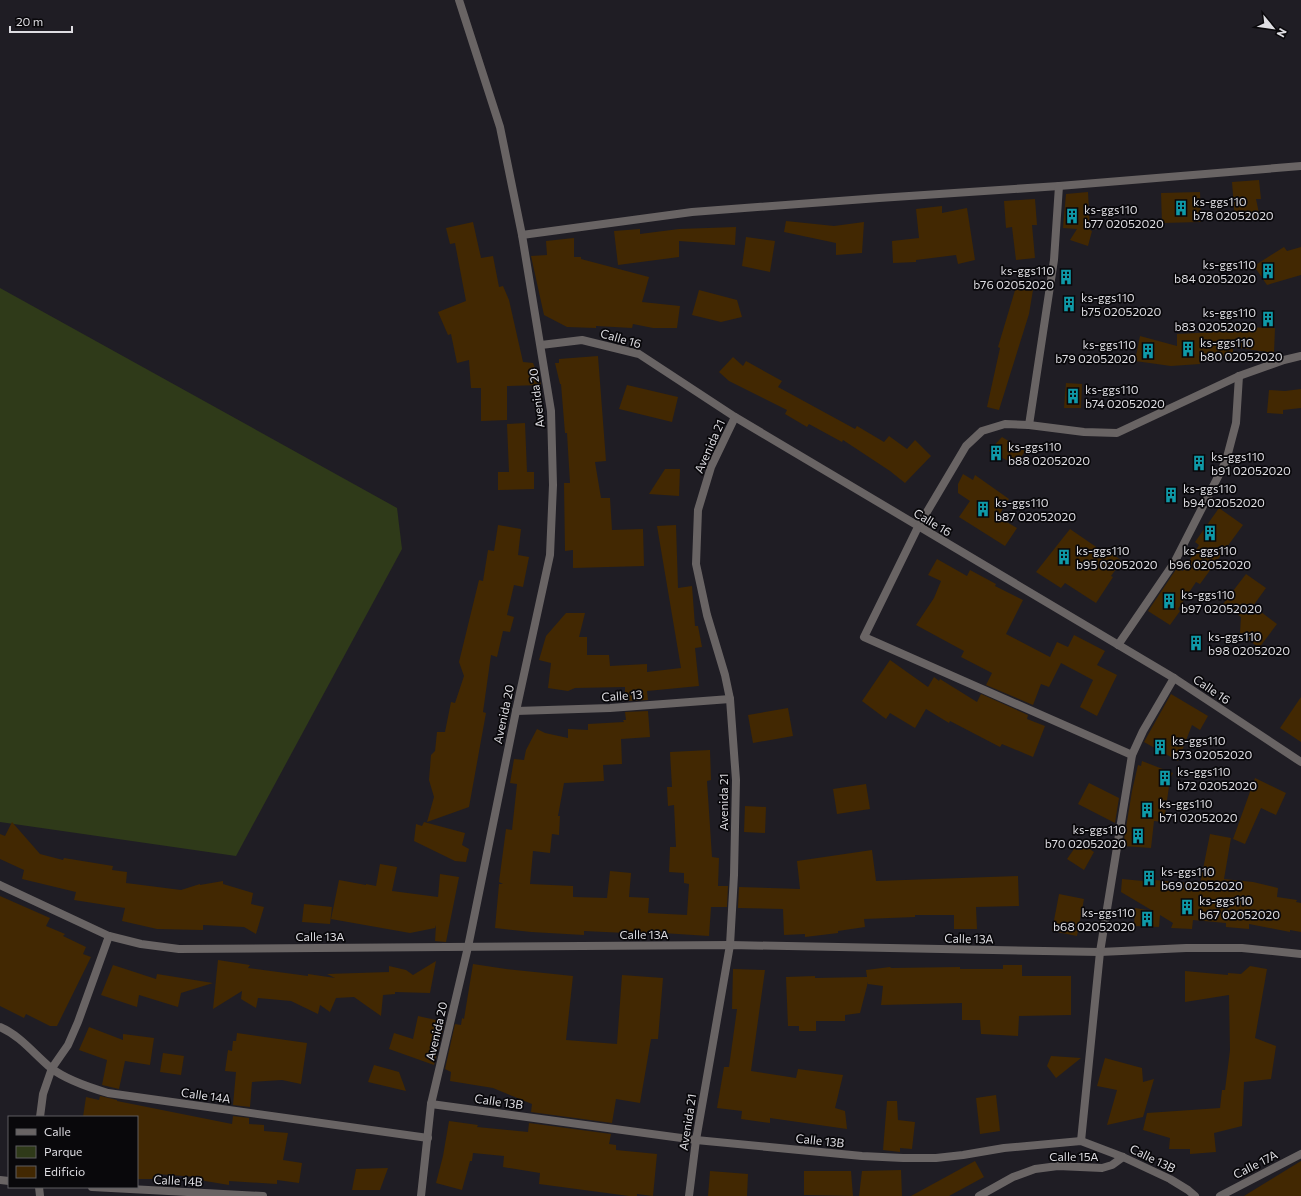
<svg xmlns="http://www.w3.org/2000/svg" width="1301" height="1196" font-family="Commissioner,sans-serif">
<rect width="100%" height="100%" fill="#1f1d24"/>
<path fill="#2f3a19" d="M0 288 397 508 402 549 236 856 0 822Z"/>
<g fill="#422802">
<path d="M1259 180 1261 199H1256L1260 218 1235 221 1232 182Z"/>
<path d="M1088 192 1090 230 1092 231 1088 246 1070 240 1077 229 1063 228 1066 194Z"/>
<path d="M1200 192 1201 222 1162 223 1161 193Z"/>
<path d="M1035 199 1037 225H1032L1035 258 1016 260 1012 227 1006 228 1004 201Z"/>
<path d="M942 206V213L967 208 975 260 958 264 956 255 916 260V262L893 263 892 241 919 238 916 209Z"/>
<path d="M786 221 834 226 864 222 862 253 836 255V243L784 232Z"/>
<path d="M473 222 481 258 493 256 499 287 503 286 509 300 523 362 533 363 540 380 541 385 507 386V420L481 421V388H471L469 360 457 363 451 334 448 335 438 312 466 301 455 243 450 244 446 228Z"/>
<path d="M736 227 735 245 679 241V257L618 265 614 231 640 229V234L679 229Z"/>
<path d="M746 237 775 241 770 272 742 266Z"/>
<path d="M574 238V257H581V259L649 277 642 302 680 306 677 328H653L633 324 632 328 596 326V328L567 327 544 315 531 256 547 255 546 241Z"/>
<path d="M1284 247 1287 251 1301 247V275L1267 285 1254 266Z"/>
<path d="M1016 287 1033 290 1029 314 999 410 987 407 1000 348 998 347Z"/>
<path d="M699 290 737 300 742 317 721 322 692 315Z"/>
<path d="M1217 326 1275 328 1274 353 1233 347V357L1199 356 1200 364 1171 366 1135 361 1140 336 1177 346V334L1217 332Z"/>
<path d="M598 356 606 461 595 462 601 498H610L612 530 643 529 644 566 573 568V550L565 551 564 483H570L567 433H565L561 384H560L555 363H559V359Z"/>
<path d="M733 357 743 366 746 361 782 381 778 387 855 429 857 426 884 442 889 436 907 449 915 440 931 456 905 483 890 471 843 440 842 442 809 424 807 427 785 414 787 410 729 381 719 372Z"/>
<path d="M1066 383 1082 384 1081 408H1064Z"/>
<path d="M627 385 678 397 672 422 619 409Z"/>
<path d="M1301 389V408L1283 410V414L1267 413 1269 390 1285 391Z"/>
<path d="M525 423 527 472H534V489L498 490V472H509L507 424Z"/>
<path d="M1002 437 1025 451 1016 465 989 451Z"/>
<path d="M665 469H680L679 496 649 494Z"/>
<path d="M963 474 973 480 975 475 1009 499 998 517 1017 528 1005 546 959 517 970 501 958 493V484Z"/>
<path d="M1219 508 1243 525 1200 584 1196 582 1178 609 1180 611 1170 625 1148 611 1177 568 1183 571 1199 545 1195 542Z"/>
<path d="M498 525 521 529 518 555 529 557 523 587 514 585 507 615 514 617 510 632 503 631 497 657 491 655 483 712 486 713 469 807 427 822 434 797 429 780 431 755 435 751 437 732H445L451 702 455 703 464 676 459 662 479 580 483 581 488 550 494 551Z"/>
<path d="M676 525 678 588 692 586 695 626H698L702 647 695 648 699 686 647 691 648 700 625 701V687L575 688 568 691 548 688 551 663 539 660 546 636 566 613H585L579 637H587V655H609L610 666 647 664V672L681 668 657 526Z"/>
<path d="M1070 529 1102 551 1104 548 1122 561 1111 576 1113 577 1096 603 1065 583 1061 588 1036 572Z"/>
<path d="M937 559 967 576 970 570 996 584 995 586 1023 600 1006 634 1050 657 1057 642 1068 647 1074 635 1105 651 1097 665 1117 675 1097 716 1080 707 1093 680 1061 663 1049 687 1041 684 1033 705 986 685 992 673 961 657 964 651 916 625 934 598 941 581 928 575Z"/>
<path d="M1246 574 1266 588 1253 606 1277 624 1259 648 1240 633 1241 617 1223 604Z"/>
<path d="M890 660 928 687 934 677 939 681 940 679 977 702 981 694 1028 715 1027 719 1045 726 1033 757 1002 744 1000 747 950 721 949 723 926 709 915 728 890 713 886 719 862 701Z"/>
<path d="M1171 694 1208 716 1200 730 1192 725 1178 761 1144 742Z"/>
<path d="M1301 697V742L1280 728Z"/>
<path d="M788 708 793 736 753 743 748 715Z"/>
<path d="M648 711 650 737 621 739 622 764 603 765 604 781 564 783 558 816H560L559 835 552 834 550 853 533 851 530 884 573 886V897L607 898 610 871 631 873 629 897 649 898 648 913 687 915 689 884 684 883V873L669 872 670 847H676L674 805 668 806 667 787H672L670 752 710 750 711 780 707 781 712 857 719 858 718 886H728L727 907H711L709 936 647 932V934L584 931V935L531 932 495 928 499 884H503L499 882 506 829 512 830 517 784 510 783 514 759 524 760 526 750 537 729 545 733 568 738V729L588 730V724L624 722 623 720H626L625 712Z"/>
<path d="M1142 761 1173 773 1170 779 1164 822 1154 821 1151 848 1123 846 1132 791 1138 765 1141 766Z"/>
<path d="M1255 778 1286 793 1276 815 1261 808 1245 844 1233 839Z"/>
<path d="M1089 783 1119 798 1115 823 1078 804Z"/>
<path d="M866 784 870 809 837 814 833 789Z"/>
<path d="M745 806 766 807 765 833 744 832Z"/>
<path d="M12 822 40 854 63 860 64 858 113 866 112 870 127 872 126 883 181 890 200 884V885L223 881V884L253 893 251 904 264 907 256 934 244 927 203 925V930L157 929 122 921 125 908 74 900 76 892 22 879 24 870 0 859V834L5 836Z"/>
<path d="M424 822 465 833 462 845 469 849 466 862 455 861 414 841 416 824 422 826Z"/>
<path d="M1210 834 1231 838 1224 879 1253 882 1278 888 1277 897 1297 900 1296 902 1301 903V932L1290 930V932L1249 924V929L1226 927V923L1193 920 1192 929 1171 928 1173 923 1160 915 1159 927 1134 926 1135 908 1153 911 1121 892 1122 879 1143 881V879L1200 884Z"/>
<path d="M1079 842 1094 852 1084 870 1067 859Z"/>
<path d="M872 850 876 881 1018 876 1019 906 976 907 977 929H954V915H915V917L864 919 865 927 838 931V933L805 937V934L784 935 783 909 738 908 739 887 800 889 797 861Z"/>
<path d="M380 864 397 867 392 891 438 897 440 874 459 877 446 942 435 941 436 925 435 928 410 933 331 919 339 880 366 885V884L376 886Z"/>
<path d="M1059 894 1084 899 1077 936 1052 931Z"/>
<path d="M0 896 50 918 46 926 65 934 63 936 86 947 83 954 91 957 57 1026H50L26 1014 24 1018 0 1006Z"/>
<path d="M304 904 332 907 330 924 302 922Z"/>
<path d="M218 960 250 965 248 968 308 976V974L335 978 327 974 389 972V966L406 970 413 975 436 961 430 993 395 992V994L383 995 381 1016 354 997 336 998 330 1012 320 1005 318 1014 291 1001 258 998 256 1008 241 999 242 991 213 1009Z"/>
<path d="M473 964 506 969 573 976 566 1040 617 1044 622 975 663 978 658 1039H651L640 1103 616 1099 612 1123 531 1112 532 1104 493 1088 450 1081 451 1072 445 1069 455 1024 461 1025 462 1018 464 1019Z"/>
<path d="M113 965 156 979 157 974 213 983 181 993 178 1007 139 995 137 1007 101 995Z"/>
<path d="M1003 965H1022V976H1071V1015L1019 1016 1018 1036 981 1034 980 1020H962V1003L881 1005 883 986 868 984V982L860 1013 845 1015V1021H816V1031H799V1026H788L786 977 815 976V978L867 977 866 970 890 967 891 968 960 967V969H1003Z"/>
<path d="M1250 966 1267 969 1255 1038 1276 1046 1271 1079 1244 1082 1242 1126 1214 1133 1216 1152 1190 1154V1149H1169L1170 1138 1143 1130 1147 1113 1220 1108 1222 1090H1225L1230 1050 1229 995 1185 1002V971L1228 975V973L1241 974Z"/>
<path d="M733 969 765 970 751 1071 796 1078 798 1069 843 1075 835 1108 845 1111 847 1129 770 1118V1123L741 1119 742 1111 717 1108 724 1067H729L737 1009H732Z"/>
<path d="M418 1016 445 1022 434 1065 389 1049 394 1033 413 1039Z"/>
<path d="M89 1027 123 1040V1034L154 1038 150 1065 125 1061 119 1089 102 1085 107 1060 79 1050Z"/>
<path d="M237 1033 307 1043 301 1084 282 1080 252 1082 250 1107 233 1105 236 1072 225 1071 228 1050 232 1051 233 1041H236Z"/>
<path d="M163 1053 184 1056 181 1075 160 1072Z"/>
<path d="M1051 1056 1081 1058 1056 1078 1047 1066Z"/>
<path d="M1105 1058 1142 1068 1143 1082 1154 1079 1143 1117 1107 1125 1117 1090 1097 1086Z"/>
<path d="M374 1065 399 1072 406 1091 368 1082Z"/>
<path d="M996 1095 1000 1131 980 1134 976 1098Z"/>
<path d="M100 1096 117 1100V1101L232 1124 233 1116 249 1118V1124L264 1125V1131L288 1133 283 1160 302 1163 299 1183 277 1180V1184L229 1181V1185L205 1181 197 1177 157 1174V1179H137V1117H83L86 1097 99 1100Z"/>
<path d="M887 1101H897L898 1120 915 1122 912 1149 900 1148V1152L883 1150Z"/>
<path d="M449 1121 478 1125 477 1127 528 1132 529 1123 611 1134 609 1144 616 1145V1150L657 1154 653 1196 637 1194V1196H629L539 1184 540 1173 503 1167 504 1156 473 1153 472 1161H470L462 1190 436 1183 443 1156Z"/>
<path d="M975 1161 984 1177 949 1196H911Z"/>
<path d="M1301 1161V1196H1244Z"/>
<path d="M388 1168 380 1190H352L356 1169Z"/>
<path d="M901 1170 902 1196H859L862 1171Z"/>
<path d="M710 1171 748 1174 747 1196H708Z"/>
<path d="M804 1171H851L853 1196 804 1195Z"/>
</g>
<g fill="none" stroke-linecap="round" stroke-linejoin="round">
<g stroke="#696464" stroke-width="8">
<path d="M522 235 692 212 879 198 1059 186 1301 166"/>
<path d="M541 345 582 340 639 354 735 417 1174 678 1301 762"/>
<path d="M1029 425 1054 260 1059 186"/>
<path d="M1118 645 1174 563 1226 461 1236 423 1239 376"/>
<path d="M516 711 610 708 730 699"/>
<path d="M1132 755 864 637 918 527 966 446 982 431 1005 424 1029 425 1084 432 1117 433 1239 376 1284 360 1301 356"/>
<path d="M0 885 109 936 141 944 179 949 730 945 1100 952 1186 948H1242L1301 954"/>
<path d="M0 1027C21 1036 34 1054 51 1068 65 1079 91 1088 108 1093L428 1138"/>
<path d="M431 1104 696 1140 862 1156 903 1158H936L963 1155 1004 1148 1081 1141 1123 1157 1170 1179 1188 1190 1195 1196"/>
<path d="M40 1117 43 1094 52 1068 68 1045 78 1022 109 936"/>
<path d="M1081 1141 1100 952 1132 755 1143 731 1174 678"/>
<path d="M0 1180 9 1181"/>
<path d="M39 1187 40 1196"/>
<path d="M92 1187 263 1196"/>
<path d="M421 1196 431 1104 468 947 516 711 550 555 553 485 551 411 522 235 500 127 459 0"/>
<path d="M689 1196 696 1140 730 945 734 875 736 780 730 699 725 675 707 615 696 564 698 510 711 467 735 417"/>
<path d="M979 1196 1013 1177 1035 1169 1058 1166 1102 1168 1112 1165 1123 1157"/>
<path d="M1220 1196 1301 1154"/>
</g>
</g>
<defs>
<g id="building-bare" transform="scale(1.2)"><path d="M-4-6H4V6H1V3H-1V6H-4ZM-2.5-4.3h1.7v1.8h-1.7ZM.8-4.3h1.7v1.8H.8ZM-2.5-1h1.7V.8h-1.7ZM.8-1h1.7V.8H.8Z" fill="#0f9aa8" stroke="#09080b" stroke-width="2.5" paint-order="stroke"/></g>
</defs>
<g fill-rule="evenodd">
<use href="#building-bare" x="1181" y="208"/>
<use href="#building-bare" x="1072" y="216"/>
<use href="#building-bare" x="1268" y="271"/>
<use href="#building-bare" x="1066" y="277"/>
<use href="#building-bare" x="1069" y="304"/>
<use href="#building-bare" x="1268" y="319"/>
<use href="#building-bare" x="1188" y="349"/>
<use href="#building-bare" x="1148" y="351"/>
<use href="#building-bare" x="1073" y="396"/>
<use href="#building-bare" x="996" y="453"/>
<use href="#building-bare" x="1199" y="463"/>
<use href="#building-bare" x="1171" y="495"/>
<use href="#building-bare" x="983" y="509"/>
<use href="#building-bare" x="1210" y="533"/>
<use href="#building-bare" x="1064" y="557"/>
<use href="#building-bare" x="1169" y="601"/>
<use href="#building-bare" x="1196" y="643"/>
<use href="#building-bare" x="1160" y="747"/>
<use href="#building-bare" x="1165" y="778"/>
<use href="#building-bare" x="1147" y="810"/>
<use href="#building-bare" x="1138" y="836"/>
<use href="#building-bare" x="1149" y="878"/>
<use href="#building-bare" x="1187" y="907"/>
<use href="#building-bare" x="1147" y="919"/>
</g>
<g text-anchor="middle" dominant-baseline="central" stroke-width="3.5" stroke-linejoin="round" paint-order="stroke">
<g font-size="12" fill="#dedde2" stroke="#09080b" text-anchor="start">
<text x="1193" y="201">ks-ggs110<tspan x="1193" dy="14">b78 02052020</tspan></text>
<text x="1084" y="209">ks-ggs110<tspan x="1084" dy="14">b77 02052020</tspan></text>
<text x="1256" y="264" text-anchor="end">ks-ggs110<tspan x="1256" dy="14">b84 02052020</tspan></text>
<text x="1054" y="270" text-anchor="end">ks-ggs110<tspan x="1054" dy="14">b76 02052020</tspan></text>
<text x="1081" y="297">ks-ggs110<tspan x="1081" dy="14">b75 02052020</tspan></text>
<text x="1256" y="312" text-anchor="end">ks-ggs110<tspan x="1256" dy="14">b83 02052020</tspan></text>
<text x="1200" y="342">ks-ggs110<tspan x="1200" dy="14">b80 02052020</tspan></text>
<text x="1136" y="344" text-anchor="end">ks-ggs110<tspan x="1136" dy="14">b79 02052020</tspan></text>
<text x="1085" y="389">ks-ggs110<tspan x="1085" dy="14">b74 02052020</tspan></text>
<text x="1008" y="446">ks-ggs110<tspan x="1008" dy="14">b88 02052020</tspan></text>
<text x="1211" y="456">ks-ggs110<tspan x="1211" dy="14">b91 02052020</tspan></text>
<text x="1183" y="488">ks-ggs110<tspan x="1183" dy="14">b94 02052020</tspan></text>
<text x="995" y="502">ks-ggs110<tspan x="995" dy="14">b87 02052020</tspan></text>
<text x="1076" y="550">ks-ggs110<tspan x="1076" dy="14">b95 02052020</tspan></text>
<text x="1210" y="550" text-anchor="middle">ks-ggs110<tspan x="1210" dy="14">b96 02052020</tspan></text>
<text x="1181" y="594">ks-ggs110<tspan x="1181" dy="14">b97 02052020</tspan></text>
<text x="1208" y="636">ks-ggs110<tspan x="1208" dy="14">b98 02052020</tspan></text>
<text x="1172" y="740">ks-ggs110<tspan x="1172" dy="14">b73 02052020</tspan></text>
<text x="1177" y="771">ks-ggs110<tspan x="1177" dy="14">b72 02052020</tspan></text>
<text x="1159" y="803">ks-ggs110<tspan x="1159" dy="14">b71 02052020</tspan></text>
<text x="1126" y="829" text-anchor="end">ks-ggs110<tspan x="1126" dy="14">b70 02052020</tspan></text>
<text x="1161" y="871">ks-ggs110<tspan x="1161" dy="14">b69 02052020</tspan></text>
<text x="1199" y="900">ks-ggs110<tspan x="1199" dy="14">b67 02052020</tspan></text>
<text x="1135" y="912" text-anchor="end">ks-ggs110<tspan x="1135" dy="14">b68 02052020</tspan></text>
</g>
<g font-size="12" fill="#dedde2" stroke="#09080b">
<text transform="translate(621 338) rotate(16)">Calle 16</text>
<text transform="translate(536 398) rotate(-97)">Avenida 20</text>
<text transform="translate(709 446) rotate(-66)">Avenida 21</text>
<text transform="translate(933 522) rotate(31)">Calle 16</text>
<text transform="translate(1212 689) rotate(34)">Calle 16</text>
<text transform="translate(622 695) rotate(-4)">Calle 13</text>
<text transform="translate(503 714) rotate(-78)">Avenida 20</text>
<text transform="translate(723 802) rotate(-90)">Avenida 21</text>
<text x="644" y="934">Calle 13A</text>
<text x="320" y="936">Calle 13A</text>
<text transform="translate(969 938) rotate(1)">Calle 13A</text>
<text transform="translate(436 1031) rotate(-77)">Avenida 20</text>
<text transform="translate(206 1095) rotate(8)">Calle 14A</text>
<text transform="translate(499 1101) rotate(8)">Calle 13B</text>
<text transform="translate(687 1122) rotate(-81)">Avenida 21</text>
<text transform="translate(820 1140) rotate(6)">Calle 13B</text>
<text x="1074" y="1156">Calle 15A</text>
<text transform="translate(1153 1158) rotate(26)">Calle 13B</text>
<text transform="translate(1255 1164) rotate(-27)">Calle 17A</text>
<text transform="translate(178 1180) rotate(3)">Calle 14B</text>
</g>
</g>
<rect x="8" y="1116" width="130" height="72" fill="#09080b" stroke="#5e5d61"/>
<rect x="16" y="1129" width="20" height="6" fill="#696464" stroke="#5e5d61"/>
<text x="44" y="1136" font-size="12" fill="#dedde2">Calle</text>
<rect x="16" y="1146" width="20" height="12" fill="#2f3a19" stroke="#5e5d61"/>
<text x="44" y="1156" font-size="12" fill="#dedde2">Parque</text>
<rect x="16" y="1166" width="20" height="12" fill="#422802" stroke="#5e5d61"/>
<text x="44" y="1176" font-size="12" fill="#dedde2">Edificio</text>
<g transform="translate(1273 28) rotate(119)" stroke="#09080b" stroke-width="3" paint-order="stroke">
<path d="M0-3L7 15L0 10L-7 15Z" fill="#dedde2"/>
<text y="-6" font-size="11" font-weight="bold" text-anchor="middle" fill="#dedde2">N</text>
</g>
<path d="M10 26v6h62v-6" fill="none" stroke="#dedde2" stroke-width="2"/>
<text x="16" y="26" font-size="12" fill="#dedde2" stroke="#09080b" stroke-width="3" paint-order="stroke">20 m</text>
</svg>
